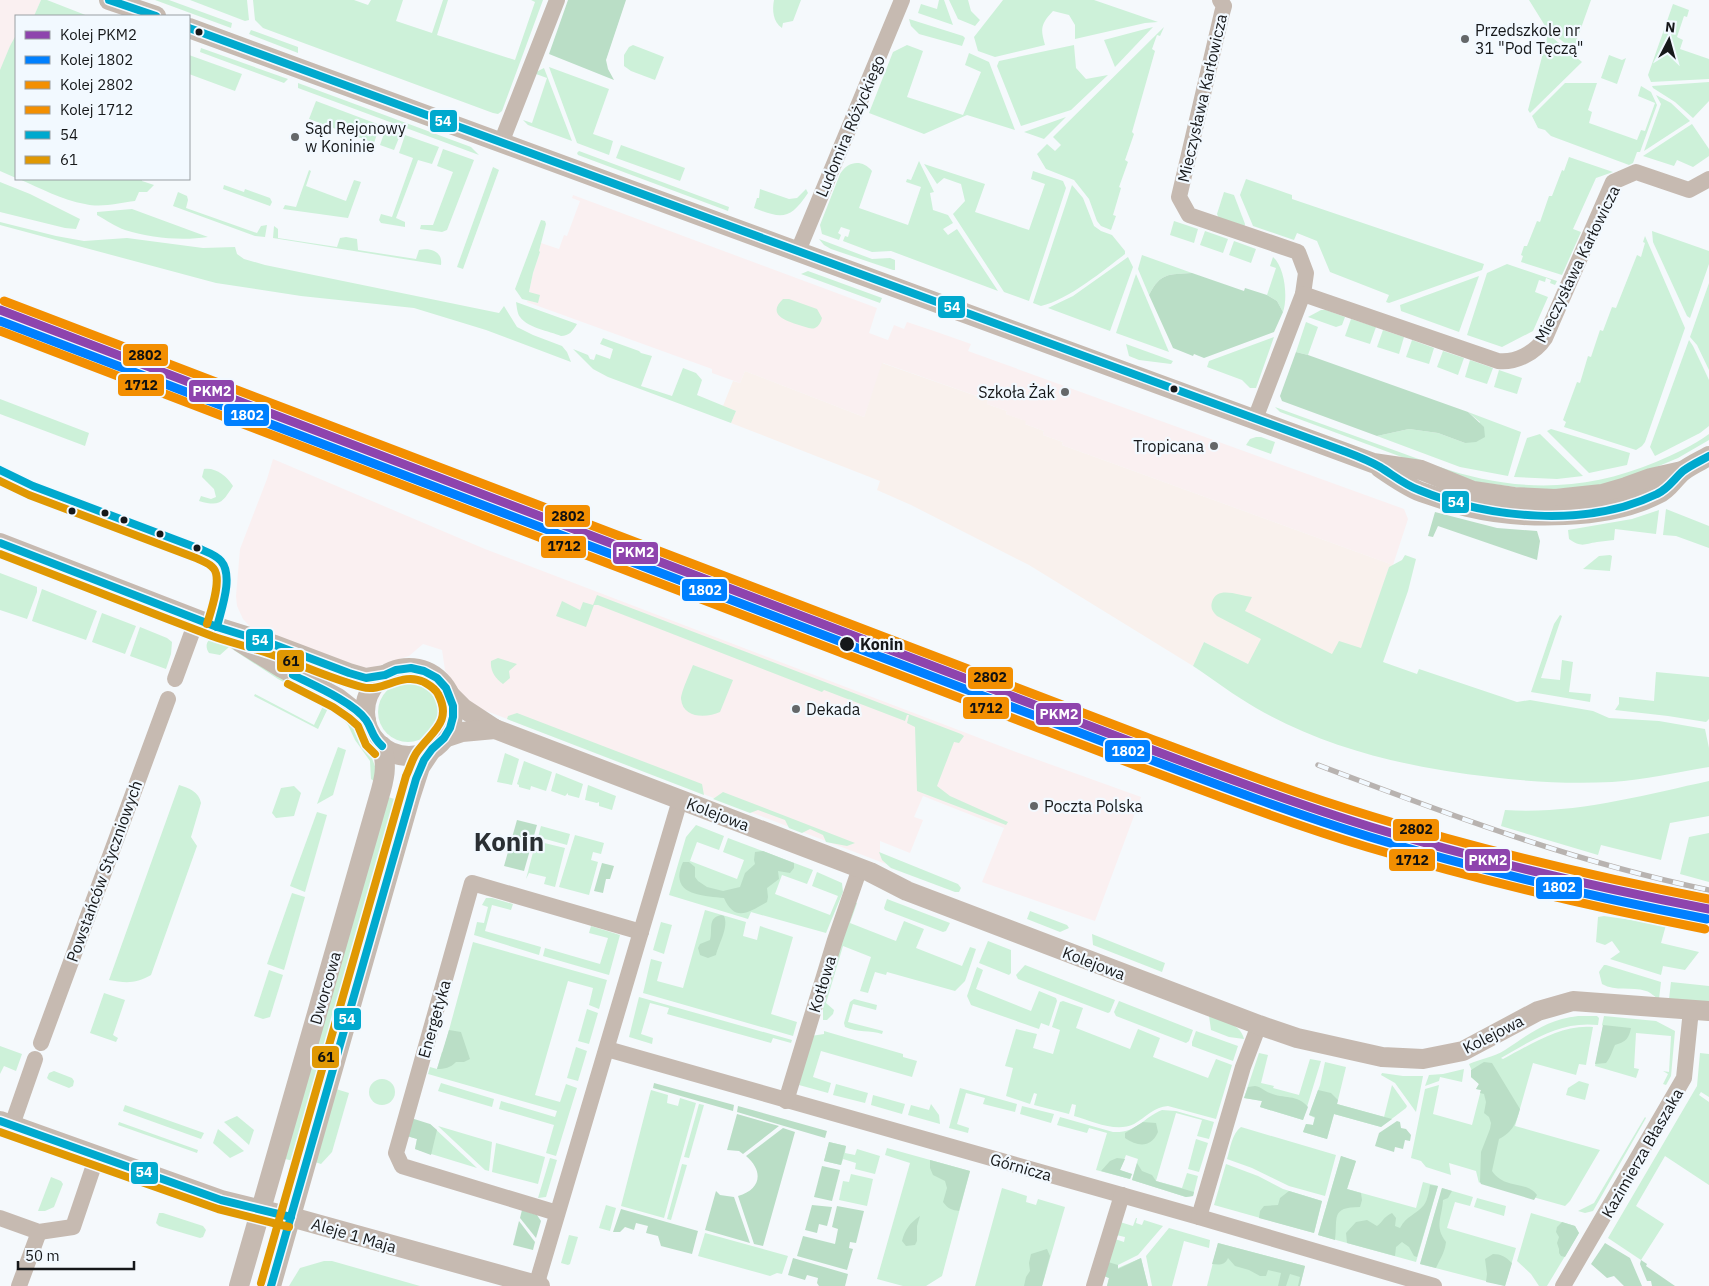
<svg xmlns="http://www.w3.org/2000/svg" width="1709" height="1286" font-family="'IBM Plex Sans',sans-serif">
<rect width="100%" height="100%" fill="#f5f9fc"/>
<g fill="#faf0f1">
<path d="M0 0H41L34 16H16V47L0 81Z"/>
<path d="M573 195 877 308 869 333 888 340 894 325 904 329 907 322 934 331 971 344 968 351 1404 509 1408 519 1393 565 1062 445 1063 442 1043 435 1044 431 1025 424V421L1006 414 1007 411 987 404 988 400 883 363 864 417 745 371 740 383 712 373V369L527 302V301H532L537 303 529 292 533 273 540 253 539 252 541 243 559 249 564 235 567 236 580 201 572 198Z"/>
<path d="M273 459 485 549 1016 752 1141 797 1095 921 982 882 1004 828 923 796 914 817 923 820 910 853 880 841V856L886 864 476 707 460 693 445 670 442 650 423 644 409 656 374 667 364 668 253 630 243 619 237 606 236 596 240 549 267 479Z"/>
</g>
<path fill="#f9f1ed" d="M882 363 988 400 987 404 1007 411 1006 414 1026 421 1025 424 1044 431 1043 435 1063 442 1062 445 1393 565 1389 567 1357 664H1248L1204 642 1193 666 1029 565 911 505 877 490 880 481 731 423 736 411 723 406 733 381 740 383 745 371 864 417Z"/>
<g fill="#cdf1d9">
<path d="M41 0H47L88 16H34Z"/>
<path d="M155 0H169L232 23 231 28Z"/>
<path d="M190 0H247L249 20 245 21Z"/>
<path d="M253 0H354L368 5 371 0H403L396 21 432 33 443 0H448L437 35 515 60 535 2 531 0H543L502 111 498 114 493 113 263 28 255 20Z"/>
<path d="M774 0H801L793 21 783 23 782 28C773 22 772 10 774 0Z"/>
<path d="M939 0H944L953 25 918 13 921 4 937 9Z"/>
<path d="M949 0H968L971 11 980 20 975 26 958 19Z"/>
<path d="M1003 0H1094L1158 22 1145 23 1075 39V25L1069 15 1053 11C1041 24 1040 28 1045 45L995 57 978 51 974 37Z"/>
<path d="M1529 0H1591L1576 42V52L1547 29Z"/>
<path d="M1673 4 1689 10 1687 17 1684 16 1677 37 1683 40 1680 49 1709 59V79L1651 82 1648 75Z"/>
<path d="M909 19 963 36 965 38 962 46 919 34 911 26Z"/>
<path d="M1153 27 1115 67 1104 40Z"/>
<path d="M1164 27 1160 36 1157 35 1152 49 1155 51 1132 132 1134 134 1125 160 1128 162 1119 187 1121 188 1113 215 1116 216 1111 230 1101 226 1097 221 1089 199 1074 180 1046 169 1037 154 1047 144 1055 151 1061 145 1053 137Z"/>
<path d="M251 30 298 47V53L249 34Z"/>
<path d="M1548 34 1582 62 1530 113 1528 110Z"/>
<path d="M16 35V178L0 171V70L10 46Z"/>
<path d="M633 45 664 57 655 80 631 71 624 66V55L629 47Z"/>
<path d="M907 45 923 51 907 97 963 115 981 72 965 65 969 53 989 62 1015 130 967 115 924 134 869 113 893 52Z"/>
<path d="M1074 45 1076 68 1086 79 1108 75 1071 110 1021 126 997 66 999 61Z"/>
<path d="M201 48 288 79 284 83 200 52Z"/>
<path d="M189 55 242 74 235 91 189 74Z"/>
<path d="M1609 55 1622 60 1626 58 1617 84 1601 78Z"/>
<path d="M549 67 609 89 593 134 613 141 609 155 577 143Z"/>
<path d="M544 68 572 141 528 125 523 120 532 123 547 78 536 74V72Z"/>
<path d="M1709 82V101L1693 118 1675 102 1653 88 1652 86Z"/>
<path d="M298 83 471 147 479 155 298 88Z"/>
<path d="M1565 83H1597L1588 110 1592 112 1589 123 1637 140 1641 130 1645 131 1655 103 1638 96 1641 86 1651 92 1657 105 1640 152H1637L1633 163 1629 165 1551 136 1545 130 1538 128 1532 116Z"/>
<path d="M1656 95 1671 103 1690 121 1644 151 1661 104Z"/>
<path d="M316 101 380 125 374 143 309 119Z"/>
<path d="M1066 117 1044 139 1024 132Z"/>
<path d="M1692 124 1709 149V156L1693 167 1677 160 1674 166 1643 156Z"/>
<path d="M386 128 401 133 394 150 380 145Z"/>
<path d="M405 135 439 147 432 164 418 160 396 218 405 222V227L381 223 379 220 381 214 392 217 413 158 399 153Z"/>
<path d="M621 145 685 168 680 181 616 158Z"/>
<path d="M443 149 474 160 447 230 442 232 420 229 421 225H433L453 172 437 166Z"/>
<path d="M579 151 729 207 728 211 578 155 577 153Z"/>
<path d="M1569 157 1613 172 1596 178 1573 229 1581 232 1562 275 1521 262 1523 256 1521 255 1524 246H1527L1537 221 1540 222 1549 196H1552L1562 170 1564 171Z"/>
<path d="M919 161 934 192 930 193 933 210 948 215 953 223 943 229 948 235 957 229 998 291 891 251 872 252 843 241 845 236 848 237 850 230 841 227 838 233 841 235 839 240 822 234 820 225 840 174C848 161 862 159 872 171L859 208 908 225 921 187 906 182 907 179 911 180Z"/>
<path d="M924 164 985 184 975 212 1029 230 1045 184 1031 179 1033 171 1063 181 1066 188 1029 301 1004 292 953 214 965 201 961 184 944 178 937 184Z"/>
<path d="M493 167 499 170 463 269 457 267Z"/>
<path d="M309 170 311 171 306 186 346 201 354 180 361 182 348 218 283 209 285 205 296 207Z"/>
<path d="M19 179H142V181L154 185 147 192H139L135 201C119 203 101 208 85 204 62 200 40 188 19 179Z"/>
<path d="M1246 179 1292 195V199L1484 264 1482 270 1389 303 1386 302 1389 295 1330 272 1317 241 1297 233 1294 240 1253 226 1240 195Z"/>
<path d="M0 182 30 194 80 219 76 229 65 228 0 212Z"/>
<path d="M224 185 244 192 245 189 270 198 272 202 270 206 223 189Z"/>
<path d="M1072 185 1083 198 1094 226 1101 231 1112 235 1125 251V254C1104 270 1068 300 1041 306L1033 303Z"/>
<path d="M760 189 789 199 797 198 806 189 808 193C790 220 782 219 754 208L757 198H759Z"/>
<path d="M178 192 187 196 188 200 186 208 257 233 261 226 267 225 265 237 255 236 173 206Z"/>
<path d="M1224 192 1234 195 1245 224 1244 229 1220 221 1217 214Z"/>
<path d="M132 209 208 237C181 241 151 238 125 230 116 227 106 220 97 215V212Z"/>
<path d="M541 220 545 221 546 224 539 251 540 252 533 273 529 292 540 295 538 303 522 299 515 289Z"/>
<path d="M1174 221 1198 229 1194 243 1170 235Z"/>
<path d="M0 222 56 236 84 241 127 238 203 248 235 247 237 254 244 259 265 265 499 313 504 306 517 327 533 335 562 346 567 352 571 362 486 330 414 308 301 296 216 283 0 225Z"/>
<path d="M274 226 278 229V238L337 247 340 238 346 237 357 239 358 250 416 259 419 250C431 247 443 252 441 265L273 238Z"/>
<path d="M1205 231 1228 239 1223 253 1200 245Z"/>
<path d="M1652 231 1709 251V264L1690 318 1687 316 1653 242Z"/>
<path d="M1645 236 1685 328 1645 442 1642 446 1636 450 1564 427 1566 422 1563 420 1577 382 1580 383 1588 356 1591 357 1600 330 1603 331 1612 307 1616 308 1637 255 1641 257 1645 243 1643 242Z"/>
<path d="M819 239 872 259 890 258 895 260V270H893L831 249 824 245Z"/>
<path d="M1234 241 1256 249 1251 263 1229 255Z"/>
<path d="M1142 255 1192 273C1168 275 1161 272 1149 295L1138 269Z"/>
<path d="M1128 257 1133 267 1110 331 1048 308 1073 296Z"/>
<path d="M1273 257C1285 267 1288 298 1283 312L1277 301 1267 295 1276 268 1270 266Z"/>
<path d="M1507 264 1557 281 1555 285 1550 283 1551 280 1546 278 1545 282 1539 280 1535 292 1548 297 1533 331 1502 347 1467 335 1487 273Z"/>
<path d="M808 271 882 298 880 303 801 274Z"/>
<path d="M1136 274 1169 352 1116 333Z"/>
<path d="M1479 276 1459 332 1401 311 1400 305Z"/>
<path d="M1709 283V370L1697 345 1690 337Z"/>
<path d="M783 299H789L817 309 822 318C821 322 819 326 815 328 810 330 804 326 799 325 787 321 766 315 783 299Z"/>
<path d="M516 302 577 324C573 331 569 336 561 336 549 331 528 328 520 317 517 313 517 307 516 302Z"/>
<path d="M1321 310H1326L1345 317 1342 325 1336 327 1308 317Z"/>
<path d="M1351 319 1376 327 1370 344 1345 336Z"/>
<path d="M1306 322 1318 327 1308 355 1296 352Z"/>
<path d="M1383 330 1404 337 1399 354 1377 347Z"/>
<path d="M1274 337 1256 388H1250L1242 380 1207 367 1209 361Z"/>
<path d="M603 338 639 351 641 353 652 356 641 386 672 396 683 368 696 373 702 380 697 395 736 411 731 423 608 377 593 369 573 349 588 355 590 359 594 360 596 354 610 359 613 349 600 344Z"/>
<path d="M1412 340 1434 348 1429 364 1406 357Z"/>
<path d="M1689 340 1693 346 1709 380V426L1700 433 1655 456 1650 447Z"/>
<path d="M1126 344 1173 361 1171 364 1139 360 1129 356Z"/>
<path d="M1443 351 1464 358 1458 375 1437 367Z"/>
<path d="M1470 360 1493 368 1487 384 1465 377Z"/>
<path d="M1499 370 1522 378 1517 394 1494 387Z"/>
<path d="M0 399 89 433 85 446 0 414Z"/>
<path d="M1275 407 1424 461 1426 466 1280 412Z"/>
<path d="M1468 412 1521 432 1508 476 1460 467 1377 436 1409 429 1438 433 1465 443 1480 422Z"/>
<path d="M1551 429 1630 453 1627 465 1589 473 1547 431Z"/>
<path d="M1540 434 1583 476 1557 479 1514 477 1527 438Z"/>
<path d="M1709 434V440L1678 458 1642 473 1598 486 1540 490 1468 481 1437 466C1511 492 1582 493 1656 462 1674 454 1693 446 1709 434Z"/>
<path d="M1256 437H1261L1275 442 1271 454 1246 445 1250 439Z"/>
<path d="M204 469C215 467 227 476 233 486 222 503 220 507 199 501L201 496 211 499 216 497 214 489 202 477Z"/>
<path d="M1666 509 1709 526V548L1676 536 1663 535Z"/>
<path d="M1659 510 1656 534 1615 529 1614 540C1608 541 1603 541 1597 542 1584 544 1582 548 1569 539L1568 530 1632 519Z"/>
<path d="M1405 555 1416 559 1408 591 1383 662 1417 674 1419 669 1517 702 1530 700 1593 711 1609 718 1659 721 1705 729 1709 748V767C1677 772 1644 780 1612 782 1571 784 1531 782 1491 777 1409 768 1328 749 1256 708 1235 696 1214 680 1193 666L1204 642 1248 664 1261 639 1217 616C1213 612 1210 608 1212 602 1217 585 1239 596 1252 597L1245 611 1332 654 1339 641 1361 648 1389 567 1402 560Z"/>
<path d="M1610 555 1612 556 1610 571 1583 569 1599 556Z"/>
<path d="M0 573 37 587V592L27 619 0 610Z"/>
<path d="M42 589 97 611 86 640 32 621Z"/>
<path d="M597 595 961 734 964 736 959 743 954 742 937 786 950 796 1008 822 1006 825 917 791 915 727 907 723 909 715H907L905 721 824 690 822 692 598 605H594L586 627 556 616 562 601 580 610 583 602 593 605Z"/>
<path d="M102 613 136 626 125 654 92 642Z"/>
<path d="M1560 615 1562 616 1541 678 1560 680 1562 660 1573 662 1569 692 1591 694 1590 702 1531 692 1554 624Z"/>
<path d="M140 627 167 638 172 642 171 654 166 669 130 656Z"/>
<path d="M216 637 278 676 330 704 318 729 254 696 255 694 314 725 324 704 278 679 229 647 220 655 209 653C204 646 207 638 216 637Z"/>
<path d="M498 658 517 664 509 671 510 678 503 684C495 678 490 671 491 661Z"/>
<path d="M693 665 733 680 720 712C707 718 683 719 681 699 681 692 690 673 693 665Z"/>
<path d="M1656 672 1709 677V719L1706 722 1668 716 1615 710 1619 704V697L1654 701Z"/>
<circle cx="408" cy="712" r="30"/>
<path d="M339 709 350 720 359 740 370 753 376 769 375 782 371 779 370 761 355 740 348 725 338 714Z"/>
<path d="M517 713 702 784 704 795 507 719 508 716Z"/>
<path d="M338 747 346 750 333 795 317 804Z"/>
<path d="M505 753 519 759 512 785 497 782Z"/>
<path d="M524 761 552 772 546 791 531 786 530 790 519 787V785L517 784Z"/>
<path d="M556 773 583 784 579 798 568 795V793L565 796 551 791Z"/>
<path d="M1709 781V816L1670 823 1661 860 1601 845 1598 855 1501 826 1505 810C1572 815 1644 795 1709 781Z"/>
<path d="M179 785C189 788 199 792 201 803L191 837 197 846 151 975C136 984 125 983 109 980Z"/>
<path d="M588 785 616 796 612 810 599 806V802L597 803 585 800Z"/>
<path d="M294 786 301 793 294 816 276 818 272 813 281 788Z"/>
<path d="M723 792 855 843 847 846 826 842 823 835 810 829 802 833 789 828 785 820 758 810 750 813 713 799Z"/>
<path d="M388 797 401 801 298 1162 285 1159Z"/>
<path d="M317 812 327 815 305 892 290 886Z"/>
<path d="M696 825 724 836 719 850 697 842 690 861 737 879 744 860 723 852 728 838 813 870 807 884 782 875 775 894 830 915 838 896 812 886 817 872 842 883 843 892 826 933 751 912 748 919 669 895 686 837Z"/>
<path d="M541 826 570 834 567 845 538 837Z"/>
<path d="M1709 833V882L1680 874 1689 837Z"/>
<path d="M575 835 604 843 601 854 593 852 591 860 598 862 589 895 559 887Z"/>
<path d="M536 841 565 848 555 887 544 884 546 877 529 873 526 879Z"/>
<path d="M879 852 958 884 961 888 959 892H955L891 868 882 860Z"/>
<path d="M292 893 305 897 284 970 267 964Z"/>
<path d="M486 898H492L513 904 511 910 492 905 485 931 541 947 539 955 474 935 477 922 484 923 488 907 482 905Z"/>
<path d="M887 899 950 923 946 931 943 932 885 910 884 908Z"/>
<path d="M852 901 857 903 850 923 896 941 904 921 924 929 916 948 962 966 970 947 976 949 965 981 955 991 887 972 886 975 875 972 868 993 860 991 871 957 843 946 826 1003 834 1010 833 1014 827 1020H823V1002Z"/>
<path d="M705 910 746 922 743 936 757 940 760 926 793 937 771 1014 797 1022 793 1036 643 993 651 959 662 962 657 981 683 988Z"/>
<path d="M1030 911 1067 925 1069 928 1060 932 1027 919Z"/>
<path d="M1604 916 1666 925 1661 943 1699 952 1685 970 1663 966 1661 975 1610 959 1620 952 1612 941 1605 945 1596 942 1598 917Z"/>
<path d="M661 922 672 925 664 954 653 950Z"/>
<path d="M591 926 620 935 609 975 543 956 545 948 600 964 608 938 589 933Z"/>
<path d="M1092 934 1165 963 1162 972 1093 945Z"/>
<path d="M988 941 1011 950V973L1009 975 979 963Z"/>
<path d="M473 942 607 980 599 1009 589 1005 593 988 568 981 535 1095 560 1102 566 1084 577 1088 556 1156 546 1153 554 1125 499 1109 501 1101 555 1117 557 1111 428 1074 430 1067 437 1069 442 1052H443Z"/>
<path d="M1025 965 1115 1000 1110 1012 1108 1013 1018 979 1016 975Z"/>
<path d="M1604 965H1606L1661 982 1659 999C1654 997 1651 992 1646 991 1631 986 1616 992 1602 984L1599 972Z"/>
<path d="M977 967 983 970 976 989 1031 1011 1039 991 1056 998 1057 1001 1049 1026 1041 1023 1039 1029 971 1005 967 996Z"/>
<path d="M269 970 283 975 270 1017 263 1019 254 1016Z"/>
<path d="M1671 982 1709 986V1002L1669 999Z"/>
<path d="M104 993 125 1000 113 1035 118 1038 116 1042 90 1033Z"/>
<path d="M639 997 792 1040 791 1043 773 1038 771 1043 667 1014 669 1008 650 1003 641 1034 653 1038 652 1044 629 1037Z"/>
<path d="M854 999 877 1005 876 1010 853 1004 848 1022 883 1031 882 1034C870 1030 858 1033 845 1027L844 1023 850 1002Z"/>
<path d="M1063 1001 1083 1008 1076 1028 1130 1049 1138 1029 1160 1038 1153 1057 1208 1078 1216 1059 1232 1065 1216 1119 1168 1106C1154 1107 1146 1117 1134 1124 1116 1133 1092 1121 1074 1116L1076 1105 1072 1104 1069 1114 1034 1105 1037 1094 1034 1093 1030 1104 1006 1096 1013 1068 1005 1066 1016 1029 1037 1034 1033 1048 1053 1054 1060 1030 1052 1027 1060 1002Z"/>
<path d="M1119 1001 1193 1030 1189 1041 1186 1043 1116 1016 1114 1012Z"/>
<path d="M587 1009 598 1013 589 1044 578 1041Z"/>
<path d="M1209 1016C1223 1021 1241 1024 1244 1039L1229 1037 1211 1030Z"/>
<path d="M1578 1016H1597L1599 1018 1598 1025C1560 1021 1533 1040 1501 1058L1503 1059C1530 1045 1561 1024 1593 1027L1586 1065 1579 1064 1576 1075 1533 1063 1515 1126 1600 1150 1570 1201 1565 1206 1480 1182 1479 1183 1476 1171 1449 1163 1451 1175 1426 1167 1421 1161 1411 1158 1425 1089 1439 1085 1433 1114 1472 1125 1481 1090 1476 1089 1479 1084 1471 1077 1472 1071 1469 1064C1480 1059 1494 1057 1505 1050 1531 1033 1546 1020 1578 1016Z"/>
<path d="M1604 1016 1656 1021 1675 1031 1671 1076 1666 1085 1663 1084 1668 1074 1663 1071 1669 1072 1671 1036 1636 1033 1634 1068 1639 1069 1636 1078 1595 1066 1603 1026 1602 1025Z"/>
<path d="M824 1031 903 1054V1057L917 1061 912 1077 821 1051 813 1077 831 1083 828 1093 799 1085 811 1036 824 1034Z"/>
<path d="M1196 1031 1238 1046 1233 1061 1192 1046V1042Z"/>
<path d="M0 1046 22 1054 16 1071 4 1066 0 1074Z"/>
<path d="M576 1047 587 1051 578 1081 567 1078Z"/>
<path d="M1259 1053 1268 1055 1261 1083 1274 1086 1273 1088 1299 1095 1310 1059 1321 1061 1303 1120 1260 1107 1262 1101 1244 1098Z"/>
<path d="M1700 1053 1709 1054V1097L1701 1092 1699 1095 1709 1102V1185L1665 1156 1636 1206 1664 1224 1641 1260 1608 1238 1697 1086Z"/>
<path d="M1325 1062 1346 1067 1337 1104 1384 1117 1392 1085 1407 1106 1406 1108 1381 1127 1334 1114 1327 1139 1303 1132 1306 1124 1313 1125 1315 1118 1309 1115 1320 1085Z"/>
<path d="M1464 1069 1462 1082 1440 1077 1439 1081 1425 1086 1429 1075 1443 1074Z"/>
<path d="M54 1071 72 1078 74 1081 73 1086 69 1088 49 1080 47 1078 49 1073Z"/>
<path d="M1382 1073 1403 1076H1423L1416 1112 1395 1083 1381 1075Z"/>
<circle cx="382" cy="1092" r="13"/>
<path d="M1579 1081 1589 1084 1585 1100 1566 1095 1568 1088Z"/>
<path d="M441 1083 494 1099 492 1107 438 1091Z"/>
<path d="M836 1084 868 1093 865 1103 833 1095Z"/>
<path d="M960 1088 1017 1104 1015 1112 983 1104 985 1098 966 1093 957 1124 969 1128 968 1133 949 1128Z"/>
<path d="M336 1089 349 1093 332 1152 321 1164 315 1162Z"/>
<path d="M651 1090 668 1095 667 1103 678 1106 680 1098 696 1103 664 1218 621 1206Z"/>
<path d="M873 1095 905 1104 902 1114 871 1105Z"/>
<path d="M699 1104 704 1105 689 1158 684 1157Z"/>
<path d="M931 1104 939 1115 940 1124 908 1115 911 1105 929 1110Z"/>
<path d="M125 1105 204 1133 201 1139 123 1111Z"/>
<path d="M1022 1106 1054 1114 1051 1123 1020 1114Z"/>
<path d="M1162 1110 1176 1111 1214 1122 1209 1139 1197 1136 1202 1120 1176 1113 1156 1181 1182 1188 1187 1173 1198 1176 1193 1196 1186 1197 1132 1180 1138 1159 1126 1155 1120 1170 1132 1174 1130 1179 1096 1170 1107 1133 1089 1128 1087 1133 1057 1125 1060 1117 1113 1132C1138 1133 1142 1118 1162 1110Z"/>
<path d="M237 1116 254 1130 249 1145 224 1122Z"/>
<path d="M1645 1117 1646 1118 1593 1211 1585 1213 1578 1211 1594 1203Z"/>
<path d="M119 1122 198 1150 197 1153 118 1125Z"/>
<path d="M430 1124 477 1168 415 1149 417 1139 407 1136Z"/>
<path d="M438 1126 492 1142 489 1171 485 1170Z"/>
<path d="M1241 1127 1336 1155 1325 1196 1289 1186 1252 1168 1227 1159C1230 1149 1232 1133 1241 1127Z"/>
<path d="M218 1129 244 1151 230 1158 213 1143Z"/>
<path d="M1196 1139 1208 1143 1199 1172 1188 1169Z"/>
<path d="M829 1142 846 1146 845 1153 855 1155 857 1149 880 1156 875 1174 855 1169 856 1163 843 1159 841 1165 824 1161Z"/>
<path d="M496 1143 545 1157 538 1184 492 1172Z"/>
<path d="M887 1148 970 1171 942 1276 926 1286H903L877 1279 910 1163 885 1155Z"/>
<path d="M1341 1156 1356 1161 1347 1189 1416 1208 1423 1182 1438 1186 1416 1262 1318 1235Z"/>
<path d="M550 1158 557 1160 546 1197 538 1198Z"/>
<path d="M682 1164 687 1165 671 1220 667 1219Z"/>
<path d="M1226 1164 1258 1176 1283 1189 1322 1201 1314 1233 1214 1205Z"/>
<path d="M851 1174 873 1179 867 1206 839 1200 843 1181 849 1182Z"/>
<path d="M51 1177 61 1181 63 1184 54 1207 45 1211H38Z"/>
<path d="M1002 1188 1027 1196 1026 1202 1036 1205 1038 1199 1065 1207 1042 1286H975Z"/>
<path d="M1442 1188 1473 1197 1470 1206 1455 1202 1447 1228 1516 1248 1505 1286 1420 1264Z"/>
<path d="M1477 1198 1506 1206 1504 1216 1474 1207Z"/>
<path d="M606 1205 616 1208 610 1231 599 1228Z"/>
<path d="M159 1213H163L203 1226 206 1230 203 1237 200 1238 159 1226 156 1223Z"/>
<path d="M1531 1213 1575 1226 1579 1233 1547 1286H1539L1531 1274 1517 1261Z"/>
<path d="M1136 1218H1137L1136 1223 1142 1225 1144 1220 1163 1226 1138 1255 1118 1265V1268L1141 1258 1148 1286H1107L1109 1278 1104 1276 1115 1239 1124 1242 1125 1237 1116 1235 1120 1222 1133 1226Z"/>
<path d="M1169 1228 1210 1240 1209 1248 1184 1241 1172 1286H1152L1146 1256Z"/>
<path d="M705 1233 788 1256 782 1274 777 1273 770 1276 698 1256Z"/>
<path d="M569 1235 578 1237 570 1264 568 1265 561 1263Z"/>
<path d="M1218 1243 1305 1266 1300 1286H1207Z"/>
<path d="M324 1261H332L420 1286H289L300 1268Z"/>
</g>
<g fill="#badec6">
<path d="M568 0H626L606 60 608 69 614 80 549 54Z"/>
<path d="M1192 273 1244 291 1245 288 1267 295 1277 301 1283 312 1274 332 1204 358 1194 354 1193 356 1173 348 1149 295C1161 272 1168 275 1192 273Z"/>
<path d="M1296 352 1308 355 1468 412 1484 427 1485 437 1476 442 1465 443 1438 433 1409 429 1377 436 1282 401 1280 396Z"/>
<path d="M1435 512 1497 528 1537 531 1540 541 1537 560 1438 526 1433 537 1428 536Z"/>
<path d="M517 820 537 825 524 871 504 866Z"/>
<path d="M763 851 794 863V868L790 873 778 871 779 879 767 888 768 897 767 902C749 912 735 923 724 898 702 896 668 895 683 862H689L695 867V877L698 881 707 887 723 891 740 887 745 873 755 864 754 860 755 852Z"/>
<path d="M602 863 614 866 610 879H606L603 893 594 891Z"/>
<path d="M721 915 724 916C729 927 719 943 716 955L708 958 700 955 698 948 700 944 710 940C713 930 707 918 721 915Z"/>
<path d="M1603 1025 1631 1028C1629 1038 1626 1042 1615 1045 1612 1051 1611 1057 1606 1063L1595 1064Z"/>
<path d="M449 1030 461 1032 470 1059 464 1062H456C450 1068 445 1069 437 1069Z"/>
<path d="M1484 1062 1492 1063 1520 1109C1516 1123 1513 1132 1499 1139L1492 1171C1505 1190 1526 1180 1537 1195L1534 1200 1481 1184 1480 1182 1481 1152 1490 1129 1491 1123 1489 1117 1484 1113 1486 1102 1484 1094 1480 1093 1481 1090 1476 1089 1479 1084 1471 1077V1070Z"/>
<path d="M654 1083 734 1105 733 1111 653 1088Z"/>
<path d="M1255 1086C1262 1087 1264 1091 1270 1093 1283 1099 1298 1094 1308 1107L1303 1120 1260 1107 1262 1101 1244 1098 1248 1087Z"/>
<path d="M1318 1090 1331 1093 1338 1100 1337 1104 1392 1119 1381 1127 1334 1114 1327 1139 1303 1132 1306 1124 1313 1125 1315 1117 1309 1115Z"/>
<path d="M738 1106 827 1131 825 1138 737 1112Z"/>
<path d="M737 1114 779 1126 743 1154 739 1151 727 1150Z"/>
<path d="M411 1118 430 1124 437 1130 431 1155 415 1149 417 1139 407 1136Z"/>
<path d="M1397 1121 1400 1122 1401 1128 1406 1129 1411 1135 1410 1141 1405 1140 1403 1149 1395 1147 1394 1152 1375 1146 1379 1133Z"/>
<path d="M1143 1122 1156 1123 1158 1132C1151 1148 1138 1147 1125 1138V1133Z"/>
<path d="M783 1128 795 1132 763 1246 754 1244 738 1196C761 1190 764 1171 746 1156Z"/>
<path d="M829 1142 846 1146 841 1165 824 1161Z"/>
<path d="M1341 1156 1356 1161 1347 1189 1361 1193 1362 1200 1360 1207C1330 1207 1338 1218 1335 1240L1318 1235Z"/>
<path d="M1117 1158 1125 1159 1120 1170 1132 1174 1130 1179 1101 1171 1110 1161Z"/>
<path d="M930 1160 970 1171 959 1211C952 1210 948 1209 943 1202L947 1188 945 1181 933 1175 930 1168Z"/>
<path d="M1137 1163 1142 1171 1152 1175 1156 1181 1194 1192 1193 1196 1186 1197 1132 1180Z"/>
<path d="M822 1166 840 1170 832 1201 814 1197Z"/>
<path d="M1430 1185 1438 1186 1417 1257 1414 1256 1409 1247 1402 1242 1396 1247 1395 1256 1347 1243 1346 1233 1356 1222 1367 1220 1377 1226C1384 1221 1382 1218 1392 1213L1396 1218 1395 1226 1400 1228C1406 1216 1417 1214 1424 1205 1428 1199 1429 1191 1430 1185Z"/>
<path d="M1442 1188 1452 1191 1448 1198 1443 1200C1442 1218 1434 1226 1446 1242 1445 1252 1440 1259 1436 1268L1420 1264Z"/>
<path d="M716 1191 720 1195 734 1197 750 1243 705 1230Z"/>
<path d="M1289 1191 1322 1201 1314 1233 1259 1218 1260 1211 1264 1206 1278 1205 1280 1198Z"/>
<path d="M812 1205 832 1207 827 1226 819 1224 817 1233 805 1230Z"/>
<path d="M837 1206 864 1211 856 1243 850 1242 849 1248 853 1249 847 1270 797 1256 803 1236 835 1244 838 1229 832 1227Z"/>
<path d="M621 1209 698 1231 692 1254 661 1246 658 1236 646 1233 648 1226 636 1223 634 1230 625 1227 620 1232H613Z"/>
<path d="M522 1210 537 1215 541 1221 536 1238 520 1218Z"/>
<path d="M920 1216 917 1226V1241L915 1245 906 1246 902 1241C905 1229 910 1223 920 1216Z"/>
<path d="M519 1221 535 1242 533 1250 513 1245Z"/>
<path d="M1562 1222 1575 1226 1579 1233 1565 1257 1561 1256 1559 1253V1249L1557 1243 1559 1237 1556 1232 1557 1227Z"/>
<path d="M1218 1243 1305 1266 1300 1286H1298L1300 1277 1290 1274 1286 1286H1278L1281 1273 1268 1270 1266 1276H1260L1249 1270 1235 1266 1228 1258C1225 1265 1220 1265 1212 1264Z"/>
<path d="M1605 1243 1630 1258 1642 1286H1624L1614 1276 1607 1278 1591 1264Z"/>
<path d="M1047 1249 1050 1256 1042 1286H1024L1026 1277 1030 1271 1029 1263 1031 1254Z"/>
<path d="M1493 1254C1501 1254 1506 1257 1512 1263L1505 1286 1486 1282 1487 1274 1485 1259Z"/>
<path d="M793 1258 848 1274 845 1286H819L817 1283 818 1278 807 1275 805 1280 788 1275Z"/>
<path d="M1141 1258 1148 1286H1107L1109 1278 1104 1276 1108 1262 1118 1265V1269Z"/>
<path d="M1641 1260 1647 1264 1646 1266 1675 1286H1652L1651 1281H1647L1640 1264Z"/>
</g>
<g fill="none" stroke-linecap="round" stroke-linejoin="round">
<g stroke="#c6bab1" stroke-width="16">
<path d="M1220 0 1224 6 1222 13 1179 197 1189 215 1298 252 1306 273 1303 294 1255 419"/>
<path d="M501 143 557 0"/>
<path d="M798 251 902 0"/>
<path d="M1303 294 1498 361C1516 363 1535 353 1545 338L1613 182 1636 172 1689 190 1709 179"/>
<path d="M175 679 197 619"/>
<path d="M41 1043 168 699"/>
<path d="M607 1049 1199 1217 1434 1286"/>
<path d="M786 1101 835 940 860 868"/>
<path d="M12 1125 35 1059"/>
<path d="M557 1213 402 1166 396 1153 472 883 641 932"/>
<path d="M1199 1217 1243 1067 1259 1025"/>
<path d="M0 1218 39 1232 73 1227 97 1156"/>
<path d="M19 1286 39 1232"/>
<path d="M536 1286 680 800"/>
<path d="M1094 1286 1122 1195"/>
<path d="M1563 1286 1684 1078 1691 1010"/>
</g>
<g stroke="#c6bab1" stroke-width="20">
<path d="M109 0 156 16"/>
<path d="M189 28 1373 463 1421 470 1473 491 1514 497 1555 499 1602 494 1626 487 1651 478 1682 471"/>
<path d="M1379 467C1392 476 1406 486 1421 492 1436 497 1453 503 1468 507 1522 520 1608 520 1658 494 1669 489 1674 478 1683 471 1691 465 1700 461 1709 456"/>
<path d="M0 543 217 627 275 645 349 673 366 678 385 675"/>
<path d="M240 642 282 668 338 698 366 720"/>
<circle cx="409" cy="712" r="44"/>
<path d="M450 695 463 708 495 729 870 872 907 891 1259 1025 1297 1038 1382 1057 1423 1059 1463 1051 1538 1011 1573 1001 1709 1011"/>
<path d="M444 738 462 732 495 729"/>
<path d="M0 1121 221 1200 291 1217 540 1286"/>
<path d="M239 1286 381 790C386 772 386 764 382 746"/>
<path d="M271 1286 410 798 420 767 432 749"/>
</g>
<g stroke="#b8b3b0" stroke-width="5.5">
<path id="rail" d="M1318 765C1447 814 1574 862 1709 890"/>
</g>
<use href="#rail" stroke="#f2f9ff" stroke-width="4" stroke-dasharray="11" stroke-linecap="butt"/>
<g stroke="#f2f9ff" stroke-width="11">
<g id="bus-1">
<path d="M109 0 156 16"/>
<path d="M189 28 1341 450C1354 455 1368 460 1380 467 1393 475 1405 485 1419 490 1489 519 1587 528 1657 494 1668 489 1674 479 1683 471 1691 465 1700 461 1709 456"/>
<path d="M0 470 33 486 200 549C207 552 216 555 221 561 234 576 221 610 217 627"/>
<path d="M0 543 217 627 275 645 349 673 366 678 385 675 396 670 411 668 424 671 437 678 446 688 453 706V717L450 728 444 738 432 749 424 760 416 779 271 1286"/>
<path d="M293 675C313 685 353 702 366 720 373 730 371 736 382 746"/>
<path d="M0 1121 221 1200 291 1217"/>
</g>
</g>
<g stroke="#f2f9ff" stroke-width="11">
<g id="bus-2">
<path d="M0 481 29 495 196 558C202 561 210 563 214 569 222 580 211 611 207 624"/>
<path d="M0 554C70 581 141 609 212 636 232 643 253 648 273 655 302 665 331 679 362 687 383 693 402 671 424 682 429 685 435 688 438 694 453 722 431 732 417 752 412 759 410 768 406 776L261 1283"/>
<path d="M288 684 333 707 349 718 358 726 366 745 375 754"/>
<path d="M0 1132 218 1209 289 1227"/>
</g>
</g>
<use href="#bus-1" stroke="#00a9ce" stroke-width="8"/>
<use href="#bus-2" stroke="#e09803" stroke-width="8"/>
<g stroke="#f2f9ff" stroke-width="12">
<path id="rail-1" d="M0 310 1142 746C1218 775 1293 803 1371 827 1482 861 1595 887 1709 909"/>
</g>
<g stroke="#f2f9ff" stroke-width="12">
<path id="rail-2" d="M0 321 1138 755C1215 784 1292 813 1370 837 1481 871 1593 897 1707 919"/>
</g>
<g stroke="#f2f9ff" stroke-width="12">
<path id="rail-3" d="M4 301 1146 737C1221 765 1297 794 1374 817 1484 851 1596 877 1709 899"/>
</g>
<g stroke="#f2f9ff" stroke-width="12">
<path id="rail-4" d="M0 331 1135 765C1212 794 1288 823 1367 847 1478 880 1591 907 1705 929"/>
</g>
<use href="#rail-1" stroke="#8e44ad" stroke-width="9"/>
<use href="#rail-2" stroke="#0080ff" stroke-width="9"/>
<use href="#rail-3" stroke="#f38f01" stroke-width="9"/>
<use href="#rail-4" stroke="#f38f01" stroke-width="9"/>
</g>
<g fill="#16181a" stroke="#f2f9ff" stroke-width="2">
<circle cx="199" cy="32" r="4.5"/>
<circle cx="1174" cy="389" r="4.5"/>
<circle cx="72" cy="511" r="4.5"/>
<circle cx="105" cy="513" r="4.5"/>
<circle cx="124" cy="520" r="4.5"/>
<circle cx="160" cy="534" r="4.5"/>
<circle cx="197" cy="548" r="4.5"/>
<circle cx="847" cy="644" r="8"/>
</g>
<g fill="#646769" stroke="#f2f9ff" stroke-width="2">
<circle cx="1465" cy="39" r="5"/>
<circle cx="295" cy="137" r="5"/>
<circle cx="1065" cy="392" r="5"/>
<circle cx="1214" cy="446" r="5"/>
<circle cx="796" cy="709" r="5"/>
<circle cx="1034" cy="806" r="5"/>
</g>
<g text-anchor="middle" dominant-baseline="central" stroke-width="4.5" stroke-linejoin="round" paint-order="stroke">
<g font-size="16" fill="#16181a" stroke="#f2f9ff" text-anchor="start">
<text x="1475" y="30">Przedszkole nr<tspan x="1475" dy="18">31 "Pod Tęczą"</tspan></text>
<text x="305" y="128">Sąd Rejonowy<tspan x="305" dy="18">w Koninie</tspan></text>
<text x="1055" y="392" text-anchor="end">Szkoła Żak</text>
<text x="1204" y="446" text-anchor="end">Tropicana</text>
<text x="806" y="709">Dekada</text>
<text x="1044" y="806">Poczta Polska</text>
</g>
<g font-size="16" fill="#16181a" stroke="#f2f9ff">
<text transform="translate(1202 98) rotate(-77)">Mieczysława Karłowicza</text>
<text transform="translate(850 126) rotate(-67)">Ludomira Różyckiego</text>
<text transform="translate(1577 264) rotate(-64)">Mieczysława Karłowicza</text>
<text transform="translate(718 814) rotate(21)">Kolejowa</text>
<text transform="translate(104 871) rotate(-70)">Powstańców Styczniowych</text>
<text transform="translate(1094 963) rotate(21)">Kolejowa</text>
<text transform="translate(822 984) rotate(-73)">Kotłowa</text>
<text transform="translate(325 988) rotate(-74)">Dworcowa</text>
<text transform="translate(434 1019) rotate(-74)">Energetyka</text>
<text transform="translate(1493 1034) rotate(-27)">Kolejowa</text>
<text transform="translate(1642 1153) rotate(-60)">Kazimierza Błaszaka</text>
<text transform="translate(1021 1167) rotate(16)">Górnicza</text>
<text transform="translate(354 1235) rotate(16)">Aleje 1 Maja</text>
</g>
<g font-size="16" font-weight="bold" fill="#16181a" stroke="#f2f9ff" text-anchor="start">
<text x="860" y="644">Konin</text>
</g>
<g font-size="26" font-weight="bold" fill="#2a2f33" stroke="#f2f9ff">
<text x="509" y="841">Konin</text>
</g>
</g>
<g stroke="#f2f9ff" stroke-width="2">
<rect x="429" y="109" width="29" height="24" rx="5" fill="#00a9ce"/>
<rect x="937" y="295" width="29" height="24" rx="5" fill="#00a9ce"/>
<rect x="122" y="343" width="47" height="24" rx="5" fill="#f38f01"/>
<rect x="117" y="373" width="48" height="24" rx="5" fill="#f38f01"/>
<rect x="188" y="379" width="47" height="24" rx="5" fill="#8e44ad"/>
<rect x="223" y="403" width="47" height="24" rx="5" fill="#0080ff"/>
<rect x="1441" y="490" width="29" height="24" rx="5" fill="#00a9ce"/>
<rect x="544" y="504" width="47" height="24" rx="5" fill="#f38f01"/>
<rect x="540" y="535" width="47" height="24" rx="5" fill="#f38f01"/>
<rect x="612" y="541" width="47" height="24" rx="5" fill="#8e44ad"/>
<rect x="681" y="578" width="47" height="24" rx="5" fill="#0080ff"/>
<rect x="245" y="628" width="29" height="24" rx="5" fill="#00a9ce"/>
<rect x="276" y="649" width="29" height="24" rx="5" fill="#e09803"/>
<rect x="967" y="666" width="47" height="24" rx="5" fill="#f38f01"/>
<rect x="962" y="696" width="48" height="24" rx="5" fill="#f38f01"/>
<rect x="1035" y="702" width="47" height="24" rx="5" fill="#8e44ad"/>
<rect x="1104" y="739" width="47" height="24" rx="5" fill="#0080ff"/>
<rect x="1392" y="818" width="48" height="24" rx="5" fill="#f38f01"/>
<rect x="1464" y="848" width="47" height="24" rx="5" fill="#8e44ad"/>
<rect x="1388" y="848" width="48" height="24" rx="5" fill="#f38f01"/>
<rect x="1535" y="876" width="48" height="24" rx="5" fill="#0080ff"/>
<rect x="333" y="1007" width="29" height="24" rx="5" fill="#00a9ce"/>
<rect x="311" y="1045" width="29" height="24" rx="5" fill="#e09803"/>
<rect x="130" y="1161" width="29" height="24" rx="5" fill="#00a9ce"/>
</g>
<g font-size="14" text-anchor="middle" font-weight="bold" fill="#fff">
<text x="443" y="126">54</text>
<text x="952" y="312">54</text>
<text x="212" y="396">PKM2</text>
<text x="247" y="420">1802</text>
<text x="1456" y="507">54</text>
<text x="635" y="557">PKM2</text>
<text x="705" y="595">1802</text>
<text x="260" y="645">54</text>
<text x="1059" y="719">PKM2</text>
<text x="1128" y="756">1802</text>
<text x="1488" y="865">PKM2</text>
<text x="1559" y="892">1802</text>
<text x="347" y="1024">54</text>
<text x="144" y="1177">54</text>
</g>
<g font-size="14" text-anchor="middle" font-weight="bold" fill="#111">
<text x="145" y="360">2802</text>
<text x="141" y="390">1712</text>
<text x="568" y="521">2802</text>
<text x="564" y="551">1712</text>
<text x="291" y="666">61</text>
<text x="990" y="682">2802</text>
<text x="986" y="713">1712</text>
<text x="1416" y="834">2802</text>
<text x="1412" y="865">1712</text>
<text x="326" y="1062">61</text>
</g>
<rect x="15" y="15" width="175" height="165" fill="#f2f9ff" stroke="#9a9fa3"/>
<rect x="25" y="31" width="25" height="8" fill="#8e44ad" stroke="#9a9fa3"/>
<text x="60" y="40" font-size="15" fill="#16181a">Kolej PKM2</text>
<rect x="25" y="56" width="25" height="8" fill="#0080ff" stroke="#9a9fa3"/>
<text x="60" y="65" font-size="15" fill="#16181a">Kolej 1802</text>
<rect x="25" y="81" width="25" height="8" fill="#f38f01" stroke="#9a9fa3"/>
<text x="60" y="90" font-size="15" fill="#16181a">Kolej 2802</text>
<rect x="25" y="106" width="25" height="8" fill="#f38f01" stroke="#9a9fa3"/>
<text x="60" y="115" font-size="15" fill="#16181a">Kolej 1712</text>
<rect x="25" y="131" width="25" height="8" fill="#00a9ce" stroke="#9a9fa3"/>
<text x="60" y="140" font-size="15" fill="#16181a">54</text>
<rect x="25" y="156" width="25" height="8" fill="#e09803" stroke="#9a9fa3"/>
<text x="60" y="165" font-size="15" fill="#16181a">61</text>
<g transform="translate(1669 40) rotate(6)" stroke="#f2f9ff" stroke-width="4" paint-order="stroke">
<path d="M0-4L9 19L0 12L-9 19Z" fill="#16181a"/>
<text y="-8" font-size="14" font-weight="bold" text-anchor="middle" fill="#16181a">N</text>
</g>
<path d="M18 1261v8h116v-8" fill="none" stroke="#16181a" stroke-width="2.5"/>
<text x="25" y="1261" font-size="15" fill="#16181a" stroke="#f2f9ff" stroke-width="4" paint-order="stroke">50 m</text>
</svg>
